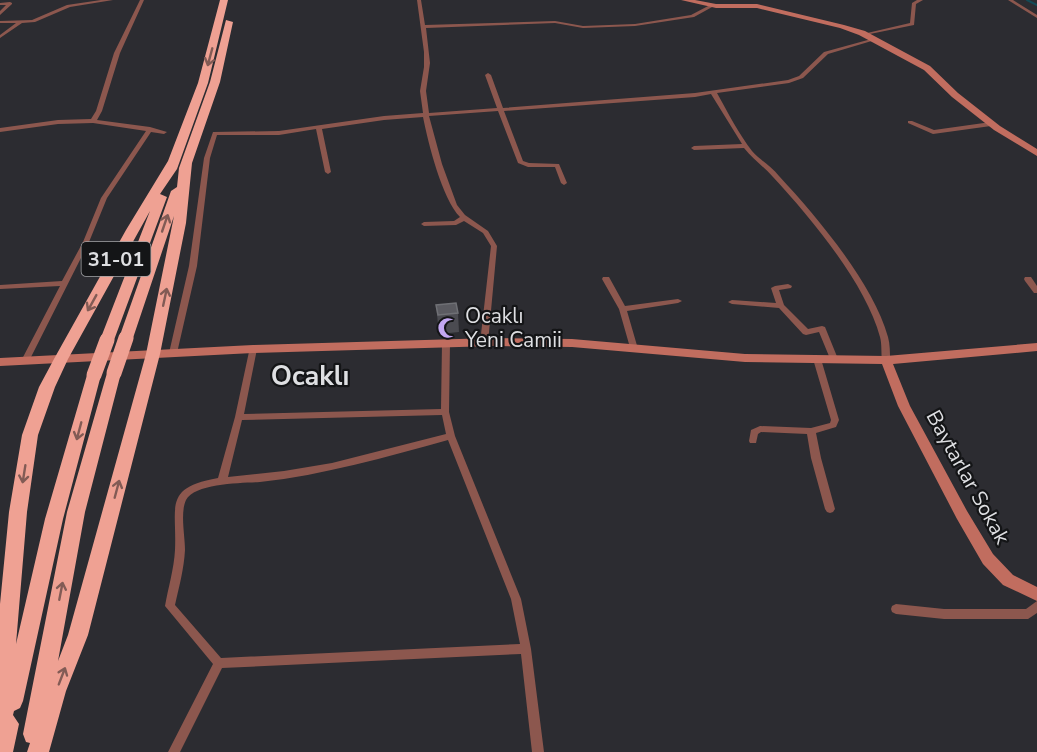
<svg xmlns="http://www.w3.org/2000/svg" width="1037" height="752" font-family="'Nunito Sans',sans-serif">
<rect width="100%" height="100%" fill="#2c2c31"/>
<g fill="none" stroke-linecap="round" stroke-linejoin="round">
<path stroke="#134b58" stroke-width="2" d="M1027 0 1037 5"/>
<g fill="#8c574e" fill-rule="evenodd">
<path d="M101 0H113L70 7 35 22 22 23 0 38V35L16 23H0V21L32 20 67 5Z"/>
<path d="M140 0H144L120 53 102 111 97 120 150 127 167 132 164 134 151 132 107 198 89 242 29 361 28 363H22L21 361 60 286 0 289V285L62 281 83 242 101 198 146 131 93 123 58 124 0 132V128L58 120 91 119 96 111 114 53Z"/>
<path d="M417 0H421L425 25 555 21 583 26 635 24 691 15 710 5 714 6 694 17 635 26 583 28 555 23 426 28 430 63 426 91 429 113 497 108 485 75 488 73 491 75 503 108 695 93 788 80 799 76 824 52 875 38V40L828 54 803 78 789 83 717 93C728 113 739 134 752 151 760 160 771 166 779 176 817 217 873 283 888 337 890 344 890 353 890 360L889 362 886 363 882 360C881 353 882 344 880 337 866 284 811 218 773 177 764 167 753 159 744 148L694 150 691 148 694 146 742 144 711 94 695 97 504 111 523 161 529 163 559 164 567 183 564 185 561 183 555 167H528L518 163 498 111 429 116 442 164 457 205 465 215 488 231 497 246 488 343 484 346 480 343 491 246 483 233 464 221 456 225 424 226 421 224 424 222 454 221 460 217C442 199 428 142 423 117L384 120 322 129 331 172 328 174 325 172 316 129 279 135H217L210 158 197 266 177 353 173 356 170 355 169 353 189 266 204 158 213 132 279 131 384 116 423 113 420 91 424 67V52Z"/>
<path d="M917 0H923L916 4 914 25 865 35 863 34 910 23 912 3Z"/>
<path d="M1008 0H1013L1037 15V18Z"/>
<path d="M10 2 12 3V4L0 15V11L6 5H0V3Z"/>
<path d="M908 121H912L934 130 991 122 994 124 991 126 933 134 908 123Z"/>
<path d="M603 277H609L625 306 678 299 682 301 678 303 627 311 638 349 634 352 631 351 619 309 602 279Z"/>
<path d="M1025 277H1031L1037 286V293H1034L1025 281 1024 279Z"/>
<path d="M788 284 792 286 791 288 779 290 784 305 808 329 822 326 825 327 838 359 837 361H831L819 332 806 335 803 334 779 308 732 304 728 302 732 300 776 303 771 288 775 286Z"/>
<path d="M446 340 450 343 449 412 455 436 521 599 531 649 544 752H532L521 654 222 668 180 752H168L213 664 165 606C168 588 174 569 175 550 177 506 163 488 218 478L235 417 250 347 253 346 257 349 244 414 441 409 442 343ZM442 415 446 434 332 463 284 471 228 477 242 420ZM448 440 511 599 520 644 221 658 175 605C179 587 184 569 185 550 185 536 180 513 186 500 195 483 242 483 260 482 324 475 386 457 448 440Z"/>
<path d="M817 356 821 359 839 420 836 427 816 433 821 458 835 509 833 512 830 513 827 512 825 509 811 458 807 434 761 432 758 434 756 443H750L749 441 751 430 760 426 811 428 830 423 831 420 813 359Z"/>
<path d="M1037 601V613L1028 619H944L896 614 892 612 891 609 892 606 896 604 944 609H1026Z"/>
</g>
<g fill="#c16d5f" fill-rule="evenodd">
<path d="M681 0H695L716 4H757L844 25 865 31 930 66 958 93 1000 126 1037 149V156L994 130 952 97 924 70 859 35 840 28 757 8H716Z"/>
<path d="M493 338 572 339 745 354 886 356 1037 343V351L893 364 910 406 967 511 993 554 1013 575 1037 587V601L1003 585 983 564 957 519 898 406 882 364 745 362 572 347 493 346 253 353 0 366V358L253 345Z"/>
</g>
<g fill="#efa193" fill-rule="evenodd">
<path d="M220 0H228L208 83 177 169 160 194 167 197 114 340 107 345 100 340 150 211 68 359 55 387 38 435 27 512 16 644 45 519 87 375 89 371H99L101 375 63 519 23 701 20 708 14 711 13 715 19 724 13 752H0V604L9 512 22 435 39 387 54 359 126 230 168 161 198 83Z"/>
<path d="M226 20 233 22 220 82 192 163 186 223 160 354 88 635 66 691 49 752H27L30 743 26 742 23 734 67 512 107 373 109 369H119L121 373 85 512 58 661 68 635 146 354 174 216 133 338 126 343 119 338 171 191 177 187 179 168 210 82Z"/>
</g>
<g stroke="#efa193" stroke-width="15">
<path d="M114 373 126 338"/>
<path d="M94 375 107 340"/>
</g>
</g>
<path fill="#4b4b51" d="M436 305 458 313 459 332 439 334Z"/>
<path fill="#5b5b61" stroke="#6f7075" stroke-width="1.5" d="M456 303 458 313 438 315 436 305Z"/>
<defs><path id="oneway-shaft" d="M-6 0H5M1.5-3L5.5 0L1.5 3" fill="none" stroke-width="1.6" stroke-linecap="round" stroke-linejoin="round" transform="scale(1.5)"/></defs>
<g stroke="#825b55">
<use href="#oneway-shaft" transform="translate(210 57) rotate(105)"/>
<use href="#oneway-shaft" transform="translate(165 223) rotate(-71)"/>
<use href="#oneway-shaft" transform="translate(165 297) rotate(-78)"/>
<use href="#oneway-shaft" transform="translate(92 303) rotate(119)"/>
<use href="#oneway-shaft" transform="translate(79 431) rotate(105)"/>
<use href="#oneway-shaft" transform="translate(24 474) rotate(99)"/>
<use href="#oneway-shaft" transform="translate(117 489) rotate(-75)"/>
<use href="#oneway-shaft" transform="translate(61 591) rotate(-79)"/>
<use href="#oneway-shaft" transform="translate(62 676) rotate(-69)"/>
</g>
<defs>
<g id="mosque-bare" transform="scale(1.62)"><path d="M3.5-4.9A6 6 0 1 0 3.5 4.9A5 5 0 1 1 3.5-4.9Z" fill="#c3a7f2" stroke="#141517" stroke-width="2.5" paint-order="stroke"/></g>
</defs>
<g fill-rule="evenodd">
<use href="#mosque-bare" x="448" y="328"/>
</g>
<g text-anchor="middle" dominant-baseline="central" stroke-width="4.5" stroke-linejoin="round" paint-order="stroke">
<rect fill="#141517" stroke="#a1a2a5" stroke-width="1.5" x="81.5" y="242" width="69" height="34" rx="4.5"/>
<g font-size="20" font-weight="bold" fill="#dedfe2">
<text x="116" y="259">31-01</text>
</g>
<g font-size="21" fill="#dedfe2" stroke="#141517" text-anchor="start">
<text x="465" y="316">Ocaklı<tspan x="465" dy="24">Yeni Camii</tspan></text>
</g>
<g font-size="21" fill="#dedfe2" stroke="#141517">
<text transform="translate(968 477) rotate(61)">Baytarlar Sokak</text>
</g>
<g font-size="27" font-weight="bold" fill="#dedfe2" stroke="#141517">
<text x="310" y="376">Ocaklı</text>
</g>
</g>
</svg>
